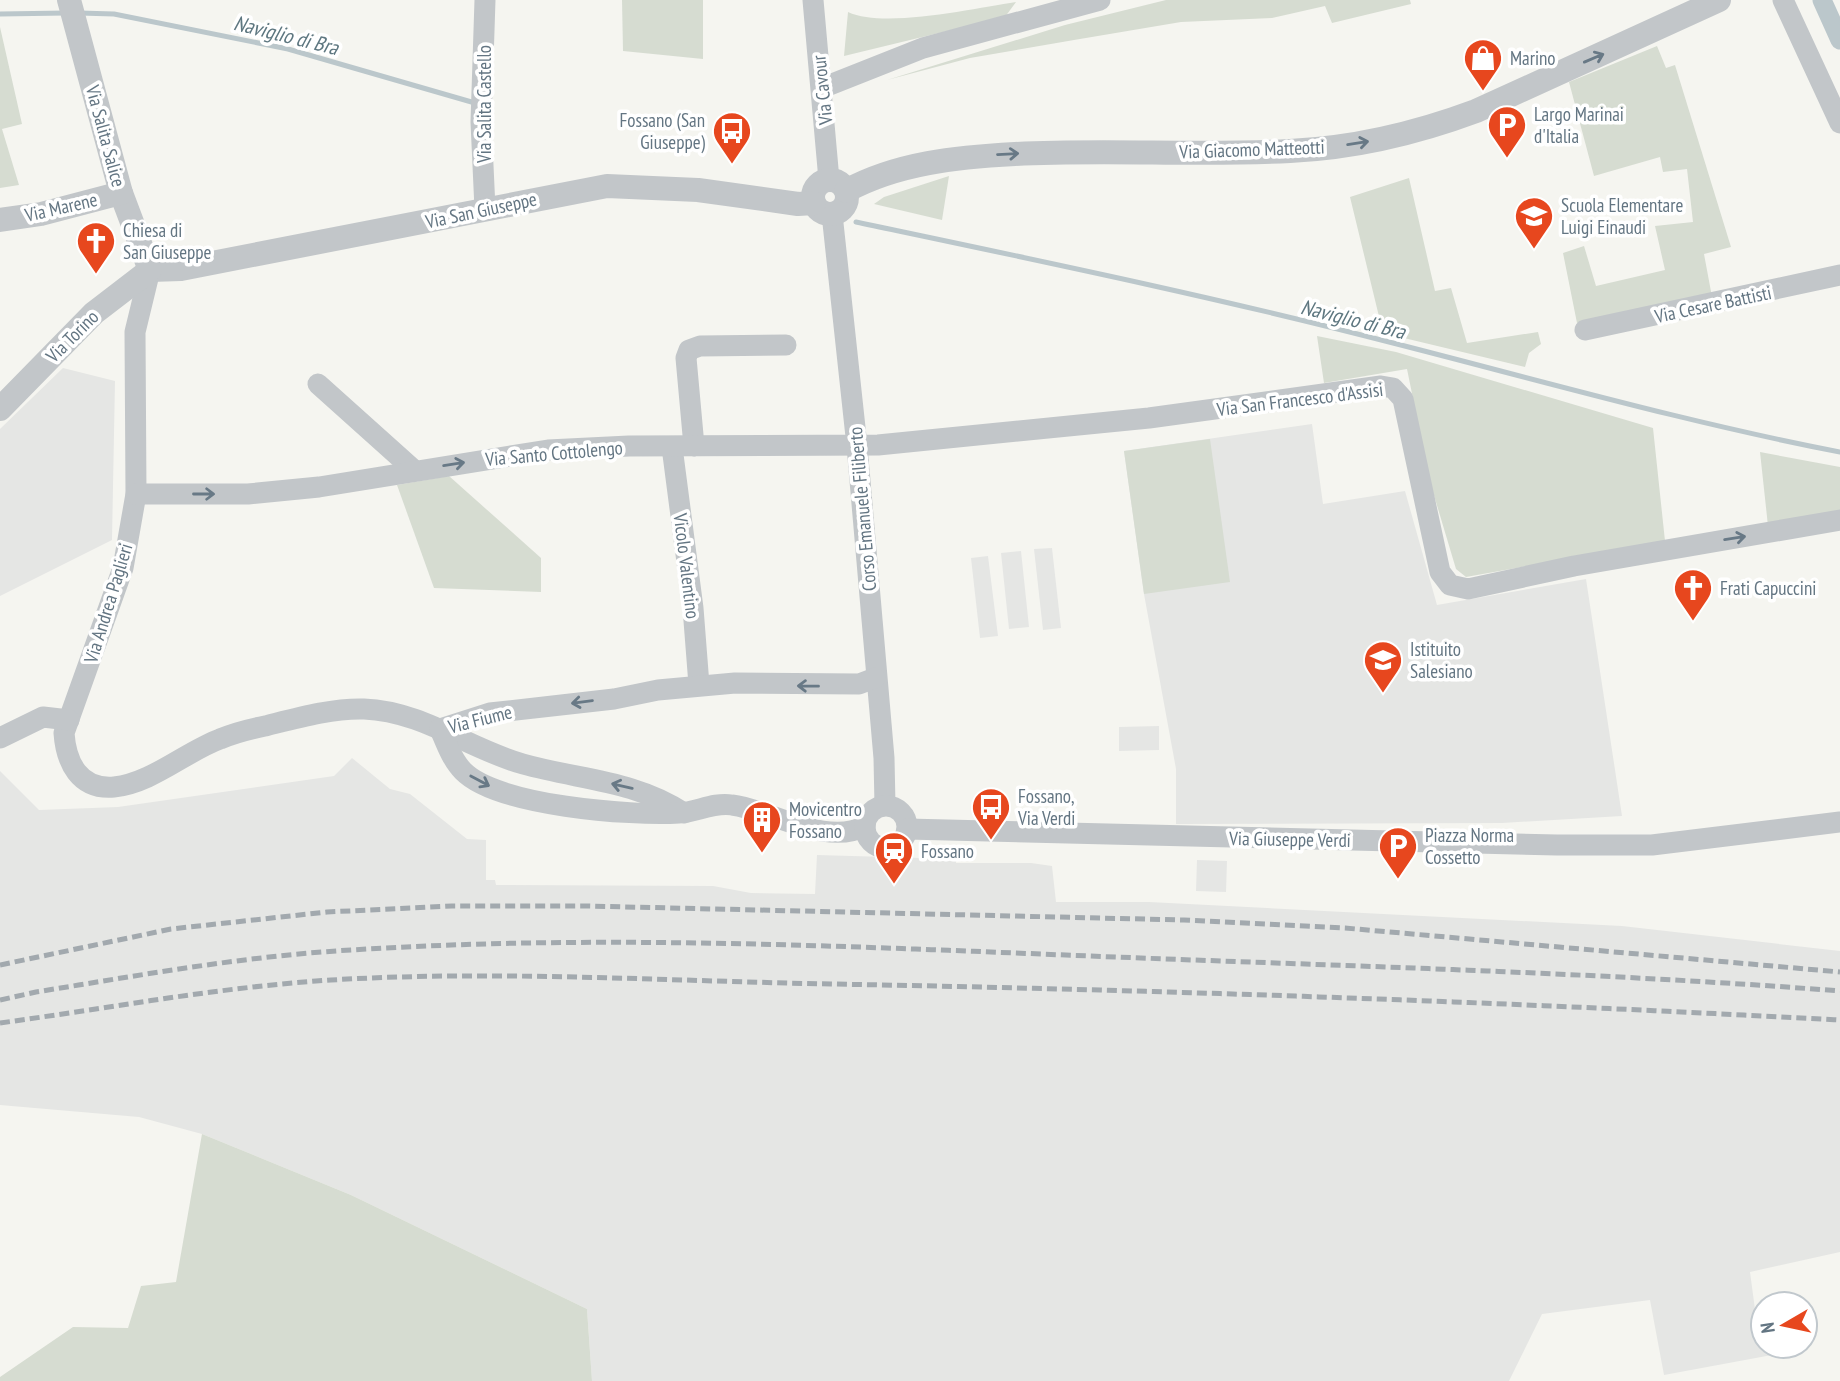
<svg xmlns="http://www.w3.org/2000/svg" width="1840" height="1381" font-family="'PT Sans Narrow',sans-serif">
<rect width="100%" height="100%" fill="#f5f5f0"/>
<g fill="#e5e6e4">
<path d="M63 368 115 381 112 540 0 596V429Z"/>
<path d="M1312 424 1323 504 1405 491 1437 605 1586 579 1622 816 1502 823 1176 824V769L1144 594 1124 451Z"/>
<path d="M1052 548 1061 628 1043 630 1034 549Z"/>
<path d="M1021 551 1029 627 1009 629 1001 553Z"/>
<path d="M988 556 998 636 980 638 971 558Z"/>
<path d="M1159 726V750L1119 751V727Z"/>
<path d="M352 758 390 789 410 794 467 839 486 840V880H495L496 885 713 886 751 893 815 894 817 855 956 859V863H1031L1052 866 1056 902H1149L1622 926 1840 951V1252L1750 1272 1758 1332 1763 1331V1346H1805V1349L1664 1375 1650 1300 1542 1314 1509 1381H592L587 1309 351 1195 202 1134 139 1117 0 1105V771L39 810 118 807 334 776Z"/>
<path d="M1197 860 1227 861 1226 892 1196 891Z"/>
</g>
<g fill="#d6dcd1">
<path d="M622 0H703V59L623 51Z"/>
<path d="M1166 0H1410L1411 4 1332 23 1325 6 1272 18 1181 22 1074 40 970 58 887 80 1065 25Z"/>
<path d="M1016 2 1005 17 844 56 848 12C885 29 974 8 1016 2Z"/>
<path d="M0 27 22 124 2 129 19 185 0 188Z"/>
<path d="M1657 46 1666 68 1675 65 1731 247 1704 254 1712 297 1577 323 1563 253 1584 246 1596 286 1665 270 1655 226 1693 222 1687 169 1663 172 1660 157 1594 176 1569 82Z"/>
<path d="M949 176 942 220 874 204 884 197Z"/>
<path d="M1409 178 1435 291 1451 288 1467 343 1538 332 1541 344 1529 353 1525 367 1383 333 1350 197Z"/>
<path d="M1317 336 1396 352 1653 428 1665 541 1466 577 1456 569 1430 482 1407 369 1324 383Z"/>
<path d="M1210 439 1230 582 1144 594 1124 451Z"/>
<path d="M1760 452 1840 467V514L1768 526Z"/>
<path d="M449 476 541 558V592L434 588 397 485Z"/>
<path d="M202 1134 351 1195 587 1309 592 1381H0V1377L73 1327 128 1328 141 1286 176 1282Z"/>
</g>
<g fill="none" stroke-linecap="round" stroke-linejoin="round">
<g stroke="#bbc7cb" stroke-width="5">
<path d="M79 13 114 14 288 49 475 103"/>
<path d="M0 14 66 13"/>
<path d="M856 222C1036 260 1215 297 1393 343 1542 381 1689 423 1840 452"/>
</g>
<path stroke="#bbc7cb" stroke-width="19" d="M1822 0 1840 40"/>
<g stroke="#c2c6c9" stroke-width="21">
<path d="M813 0 829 180"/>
<path d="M1783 0 1840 123"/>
<path d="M822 88 923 48 1100 0"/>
<path d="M485 209 481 122 485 0"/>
<path d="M832 214 857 446 884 758 885 805"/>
<path d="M150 270 135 332 136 494 123 568 64 733C66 762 79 790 114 787 152 783 185 752 220 739 234 733 250 729 265 726 297 718 332 708 364 709 422 711 469 749 523 764 580 780 634 780 684 813"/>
<path d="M1585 330 1840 275"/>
<path d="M318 384 415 471"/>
<path d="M694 446 686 358 689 350 700 346 786 345"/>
<path d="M672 447 693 608 699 685"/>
<path d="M136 494H248L319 487 548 450 629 446 878 445 1149 418 1381 386 1393 388 1403 399 1440 572 1450 585 1468 589 1574 566 1840 520"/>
<path d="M440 729C446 743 452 760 463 771 497 806 631 816 679 813 697 812 713 802 732 805 772 810 826 847 865 826"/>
<path d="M440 729 490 713 614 699 658 690 735 683 859 684 875 678"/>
<path d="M0 738 43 717 69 720"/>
<circle cx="886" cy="827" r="21"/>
<path d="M907 829 1557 845H1652L1840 822"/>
</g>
<g stroke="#c2c6c9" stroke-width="24">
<path d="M69 0 121 193 150 270"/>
<circle cx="830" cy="197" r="17"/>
<path d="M846 191C897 163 958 157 1015 154 1107 149 1199 156 1290 151 1353 148 1417 133 1476 111L1719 0"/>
<path d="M0 220 41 214 121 193"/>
<path d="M150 270 181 269 607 186 698 190 798 204 814 203"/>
<path d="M0 409 94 313 150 270"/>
</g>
<g stroke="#a2a9ae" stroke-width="5" stroke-dasharray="10 5" stroke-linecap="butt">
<path d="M0 965 171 929 327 912 452 906H587L1184 920 1345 928 1840 972"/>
<path d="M0 1000 36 992C141 975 246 956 351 950 615 933 878 948 1141 958 1374 967 1608 973 1840 991"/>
<path d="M0 1023C110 1008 220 987 331 980 495 970 666 981 831 984 1168 990 1504 1002 1840 1020"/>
</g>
</g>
<defs><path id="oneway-shaft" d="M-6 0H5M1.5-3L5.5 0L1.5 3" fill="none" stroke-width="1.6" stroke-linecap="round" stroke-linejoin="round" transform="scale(1.75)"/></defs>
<g stroke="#687986">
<use href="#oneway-shaft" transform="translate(1594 58) rotate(-23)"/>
<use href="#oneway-shaft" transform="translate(1358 143) rotate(-9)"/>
<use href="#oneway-shaft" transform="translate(1008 154) rotate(-3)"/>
<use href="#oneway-shaft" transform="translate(454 464) rotate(-9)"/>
<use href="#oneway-shaft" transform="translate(204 494)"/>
<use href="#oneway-shaft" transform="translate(1735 538) rotate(-9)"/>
<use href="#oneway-shaft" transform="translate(808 686) rotate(-179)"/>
<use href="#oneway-shaft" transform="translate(582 702) rotate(173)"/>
<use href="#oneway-shaft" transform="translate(480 781) rotate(28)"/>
<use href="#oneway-shaft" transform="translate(622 786) rotate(-167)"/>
</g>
<defs>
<g id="shop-pin" transform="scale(2.0125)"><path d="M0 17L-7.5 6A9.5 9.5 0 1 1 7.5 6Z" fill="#e7471e" stroke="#fff"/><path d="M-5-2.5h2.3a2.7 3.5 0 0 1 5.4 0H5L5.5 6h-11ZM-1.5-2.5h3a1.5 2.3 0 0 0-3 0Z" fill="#fff"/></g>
<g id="parking-pin" transform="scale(2.0125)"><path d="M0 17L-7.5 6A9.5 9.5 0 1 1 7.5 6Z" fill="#e7471e" stroke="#fff"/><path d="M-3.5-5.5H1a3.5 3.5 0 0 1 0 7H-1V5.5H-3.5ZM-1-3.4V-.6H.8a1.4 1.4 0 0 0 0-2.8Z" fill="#fff"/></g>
<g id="bus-pin" transform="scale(2.0125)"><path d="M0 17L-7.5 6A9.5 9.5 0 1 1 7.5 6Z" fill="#e7471e" stroke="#fff"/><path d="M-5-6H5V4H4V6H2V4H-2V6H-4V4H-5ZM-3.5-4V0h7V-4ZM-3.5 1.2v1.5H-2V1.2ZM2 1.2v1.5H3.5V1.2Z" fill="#fff"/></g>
<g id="school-pin" transform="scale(2.0125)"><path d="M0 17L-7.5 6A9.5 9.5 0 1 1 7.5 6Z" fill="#e7471e" stroke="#fff"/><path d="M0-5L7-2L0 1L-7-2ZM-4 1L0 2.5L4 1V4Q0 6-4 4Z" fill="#fff"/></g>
<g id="church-pin" transform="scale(2.0125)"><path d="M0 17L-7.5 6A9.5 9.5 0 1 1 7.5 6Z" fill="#e7471e" stroke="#fff"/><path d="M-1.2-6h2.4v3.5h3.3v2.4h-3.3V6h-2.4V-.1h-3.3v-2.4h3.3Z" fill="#fff"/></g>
<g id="building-pin" transform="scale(2.0125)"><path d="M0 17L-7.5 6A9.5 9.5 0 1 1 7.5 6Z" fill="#e7471e" stroke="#fff"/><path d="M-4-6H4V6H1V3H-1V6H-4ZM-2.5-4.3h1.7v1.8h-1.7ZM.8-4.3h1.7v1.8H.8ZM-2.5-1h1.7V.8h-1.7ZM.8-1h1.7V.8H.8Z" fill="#fff"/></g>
<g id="station-pin" transform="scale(2.0125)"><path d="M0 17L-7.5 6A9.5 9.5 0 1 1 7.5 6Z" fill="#e7471e" stroke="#fff"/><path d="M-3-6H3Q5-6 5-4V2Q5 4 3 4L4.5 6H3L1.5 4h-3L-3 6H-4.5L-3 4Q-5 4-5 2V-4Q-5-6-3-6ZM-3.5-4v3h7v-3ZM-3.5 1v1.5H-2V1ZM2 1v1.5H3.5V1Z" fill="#fff"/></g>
</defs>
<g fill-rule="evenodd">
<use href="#shop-pin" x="1483" y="58"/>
<use href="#parking-pin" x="1507" y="125"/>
<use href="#bus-pin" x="732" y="131"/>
<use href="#school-pin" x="1534" y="216"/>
<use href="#church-pin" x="96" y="241"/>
<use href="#church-pin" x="1693" y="588"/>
<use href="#school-pin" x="1383" y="660"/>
<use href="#bus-pin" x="991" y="807"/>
<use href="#building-pin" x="762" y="820"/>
<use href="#parking-pin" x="1398" y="846"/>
<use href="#station-pin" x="894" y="851"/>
</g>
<g text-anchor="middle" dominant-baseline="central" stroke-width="7" stroke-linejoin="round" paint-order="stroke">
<g font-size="19" fill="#637582" stroke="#fff" text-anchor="start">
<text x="1510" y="58">Marino</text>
<text x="1534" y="114">Largo Marinai<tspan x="1534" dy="22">d'Italia</tspan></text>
<text x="705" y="120" text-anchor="end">Fossano (San<tspan x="705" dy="22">Giuseppe)</tspan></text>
<text x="1561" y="205">Scuola Elementare<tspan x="1561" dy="22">Luigi Einaudi</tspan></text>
<text x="123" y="230">Chiesa di<tspan x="123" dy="22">San Giuseppe</tspan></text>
<text x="1720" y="588">Frati Capuccini</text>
<text x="1410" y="649">Istituito<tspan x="1410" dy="22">Salesiano</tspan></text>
<text x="1018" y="796">Fossano,<tspan x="1018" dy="22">Via Verdi</tspan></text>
<text x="789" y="809">Movicentro<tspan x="789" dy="22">Fossano</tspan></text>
<text x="1425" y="835">Piazza Norma<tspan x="1425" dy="22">Cossetto</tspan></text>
<text x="921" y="851">Fossano</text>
</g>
<g font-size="19" fill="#637582" stroke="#fff">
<text transform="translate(822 90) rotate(-96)">Via Cavour</text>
<text transform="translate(484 104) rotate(-90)">Via Salita Castello</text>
<text transform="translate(106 136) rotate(75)">Via Salita Salice</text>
<text transform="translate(1252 149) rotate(-2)">Via Giacomo Matteotti</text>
<text transform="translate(61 207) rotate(-13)">Via Marene</text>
<text transform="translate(481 210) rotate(-12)">Via San Giuseppe</text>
<text transform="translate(1713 304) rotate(-12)">Via Cesare Battisti</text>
<text transform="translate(72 336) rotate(-45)">Via Torino</text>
<text transform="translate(1300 399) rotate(-7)">Via San Francesco d'Assisi</text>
<text transform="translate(554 453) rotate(-5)">Via Santo Cottolengo</text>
<text transform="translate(862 509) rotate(-95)">Corso Emanuele Filiberto</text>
<text transform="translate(687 566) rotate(83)">Vicolo Valentino</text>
<text transform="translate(108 603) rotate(-73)">Via Andrea Paglieri</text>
<text transform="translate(480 719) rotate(-14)">Via Fiume</text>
<text transform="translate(1290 839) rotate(1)">Via Giuseppe Verdi</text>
</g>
<g font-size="21" font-style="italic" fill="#5e7780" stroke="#fff">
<text transform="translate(286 35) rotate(14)">Naviglio di Bra</text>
<text transform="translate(1353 319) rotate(14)">Naviglio di Bra</text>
</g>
</g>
<g transform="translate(1784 1325) rotate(261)"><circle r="33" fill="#ffffff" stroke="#c1c8cd" stroke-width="2"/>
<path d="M0-5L12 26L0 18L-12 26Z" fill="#e7471e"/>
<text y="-10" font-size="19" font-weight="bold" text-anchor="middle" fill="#637582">N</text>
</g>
</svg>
